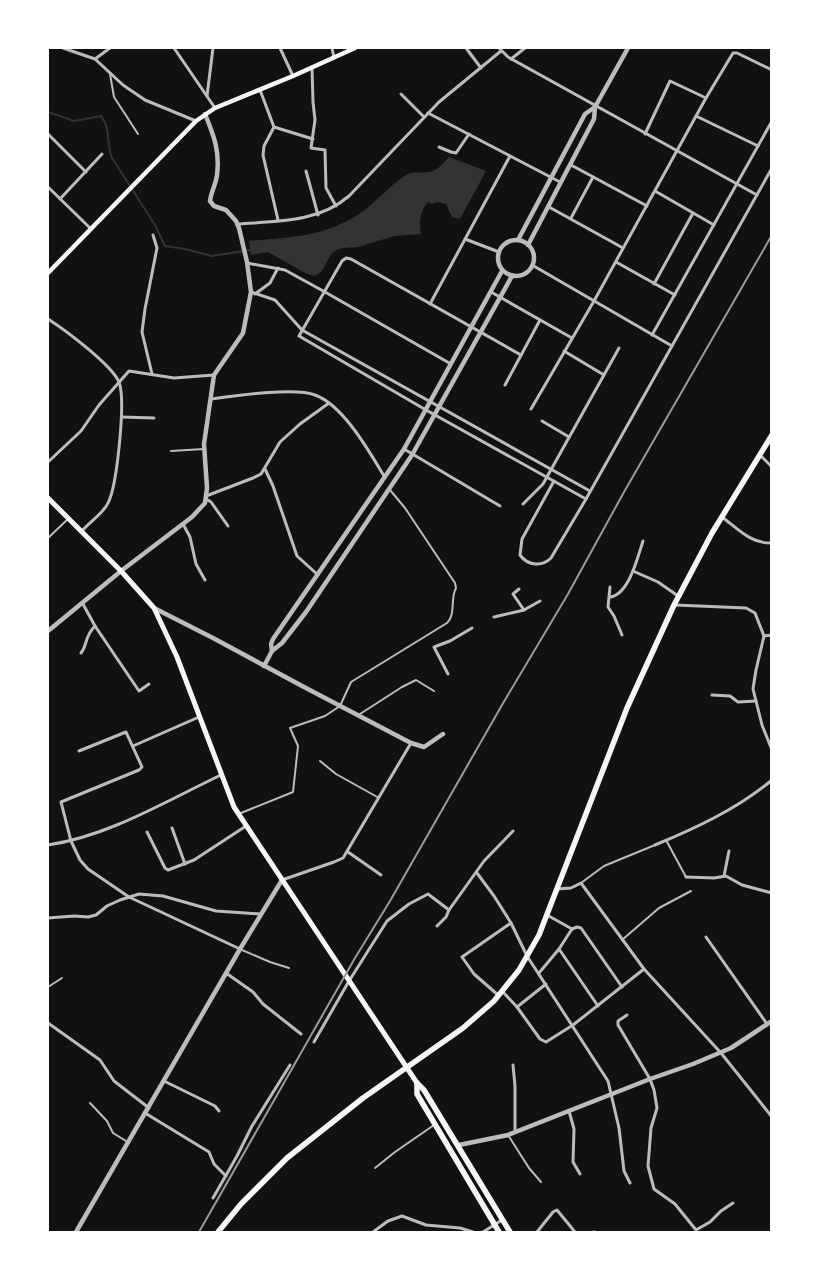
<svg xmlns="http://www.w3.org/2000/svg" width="819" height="1280" font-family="'Crimson Pro',serif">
<rect width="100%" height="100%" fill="#111"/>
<path fill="#333" d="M449 157 486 171 460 219 452 217 446 204 437 202 431 204 428 202C420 212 419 221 421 234L395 236 367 244C357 250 343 245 335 251 325 258 327 272 314 276L307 274 268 252 251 255 249 241C291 237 326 237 362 212 377 201 390 185 406 175 415 170 425 175 435 170 441 167 445 161 449 157Z"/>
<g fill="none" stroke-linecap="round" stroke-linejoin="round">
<path stroke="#333" stroke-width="2" d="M48 112 74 121 101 116C111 128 106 144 112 158L155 225 165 246 185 249 212 256 250 250"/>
<g stroke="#bcbcbc" stroke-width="2">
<path d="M110 74 114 97 138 134"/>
<path d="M171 451 204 449"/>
<path d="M48 538 68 519"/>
<path d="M360 714 402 687 416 680 434 691"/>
<path d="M320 761 336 774 379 798"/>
<path d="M241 813 293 792 298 746 290 728 325 716 340 706 351 682 447 623C456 615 450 598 456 588L455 583 405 508 390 490"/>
<path d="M666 840 686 877"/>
<path d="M581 883 604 866 655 845"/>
<path d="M622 940 659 908 691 891"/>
<path d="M242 950 270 962 289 968"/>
<path d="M48 987 62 978"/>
<path d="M90 1103 107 1121 113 1133 126 1141"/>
<path d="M508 1135 529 1168 541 1182"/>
<path d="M375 1168 395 1152 434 1125"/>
</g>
<g stroke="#bcbcbc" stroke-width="3">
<path d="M63 48 95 59 123 85 145 100 196 121"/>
<path d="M174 48 215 108"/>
<path d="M280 48 293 76"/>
<path d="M332 48 334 58"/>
<path d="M466 48 481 68"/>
<path d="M499 48 508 57 757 195"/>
<path d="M95 59 110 48"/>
<path d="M511 59 525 48"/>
<path d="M312 68 313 102 315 120 311 148 325 150 326 188 336 206"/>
<path d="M260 90 274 127 313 139"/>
<path d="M401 94 424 117"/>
<path d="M207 96 213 48"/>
<path d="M428 113 560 182"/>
<path d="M696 116 758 146"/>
<path d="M274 127 264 146 263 155 278 220"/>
<path d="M48 134 86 172"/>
<path d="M645 134 670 81 706 98"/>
<path d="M439 147 451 152 456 153 469 134"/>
<path d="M571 165 647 206"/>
<path d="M306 171 318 215"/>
<path d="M48 187 90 228"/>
<path d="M655 191 714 225"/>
<path d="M60 199 102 154"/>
<path d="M549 207 623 248"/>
<path d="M571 218 593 177"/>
<path d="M237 224C276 221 318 223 349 196L439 102 501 51"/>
<path d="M465 239 499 252"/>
<path d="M616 262 675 295"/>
<path d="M247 263 285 270 325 292 451 364"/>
<path d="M532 265 672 346"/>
<path d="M654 284 693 213"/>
<path d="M251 292 275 300 302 330 590 491"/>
<path d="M491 292 572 338"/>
<path d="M255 294 270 283 278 268"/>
<path d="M430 304 510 156"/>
<path d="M48 319C65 330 111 364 119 382 126 400 117 486 108 503 103 514 89 522 82 531"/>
<path d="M652 335 772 121"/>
<path d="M564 351 604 375"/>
<path d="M521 355 351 259 346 258 342 261 299 336 426 410 586 499"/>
<path d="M152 374 142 332 145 309 157 248 153 235"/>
<path d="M505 385 540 320"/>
<path d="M211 399C234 396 295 387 315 395 343 405 369 451 384 476"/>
<path d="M531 409 594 301 706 98 733 53H737L772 70"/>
<path d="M122 417 154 418"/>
<path d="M542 421 569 437"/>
<path d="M404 449 500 506"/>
<path d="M760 455 772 467"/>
<path d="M48 462 81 431 99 405 129 371 174 378 214 375"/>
<path d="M265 469 273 486 297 556 318 575"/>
<path d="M554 481 522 539 520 555C528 566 542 567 551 558L586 499 772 168"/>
<path d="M206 496 253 478 261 474 280 442 300 424 329 403"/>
<path d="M206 499 211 502 228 526"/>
<path d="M523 504 543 484 619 348"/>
<path d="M722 517C738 529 751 544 772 543"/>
<path d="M183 524 190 537 196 564 205 580"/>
<path d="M633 571 658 582 678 596"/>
<path d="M610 587 608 607 614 616 622 635"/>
<path d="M519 589 513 594 524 610"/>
<path d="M610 597C629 595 638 556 643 541"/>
<path d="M83 604 95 626 139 691 149 684"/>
<path d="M675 605 746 608 755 613 764 636 756 670 753 689 762 725 772 750"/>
<path d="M494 617 524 610 540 601"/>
<path d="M764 636 772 635"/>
<path d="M81 653C88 644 84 637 95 626"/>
<path d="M448 674 434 647 450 641 472 628"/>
<path d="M712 695 730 696 738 702 756 701"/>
<path d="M133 746 199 717"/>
<path d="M79 751 126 732 142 767 139 770 61 802 71 841 80 860 88 869 129 897 240 949"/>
<path d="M172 828 185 864"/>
<path d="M147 832 165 868 168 870 194 860 246 826"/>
<path d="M48 845C109 836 166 801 221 775"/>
<path d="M655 845C696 828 737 809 772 780"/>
<path d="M348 852 381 875"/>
<path d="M477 873 494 896 511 923 527 956 608 1081 619 1128 624 1171 630 1183"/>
<path d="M724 876 729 851"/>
<path d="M686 877 714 878 726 876 742 885 772 893"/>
<path d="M282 880 334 862 343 858 411 743"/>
<path d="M557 889 571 888 581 883 644 969 721 1053 772 1117"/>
<path d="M547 915 572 929"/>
<path d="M48 918 74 916 88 917 96 915 107 906 120 900 139 894 163 896 216 911 261 914"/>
<path d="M437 926 446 917 449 910 484 861 513 831"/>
<path d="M572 929 577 927 581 928 622 987"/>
<path d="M706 937 767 1024"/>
<path d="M559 949 598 1006"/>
<path d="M226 973 253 992 263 1004 301 1034"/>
<path d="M539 973 559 949 572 929"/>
<path d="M503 992 517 1007 540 1039 546 1042 573 1025 644 969"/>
<path d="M498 995 474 974 462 957 511 923"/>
<path d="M517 1007 546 984"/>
<path d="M627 1015 618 1021V1025L650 1079 654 1090 657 1108 651 1128 648 1166 654 1189 675 1204 696 1230 710 1222 721 1211 733 1203"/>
<path d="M48 1023 100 1060 114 1081 149 1108"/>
<path d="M314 1042 349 981 387 921 409 904 428 894 449 910"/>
<path d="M513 1065 515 1086V1132"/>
<path d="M164 1081 215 1106 219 1111"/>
<path d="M569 1111 574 1129 573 1162 580 1174"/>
<path d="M145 1113 209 1152 214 1164 226 1176"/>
<path d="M213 1198 237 1156 252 1126 290 1065"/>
<path d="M373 1232 388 1221 402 1216 426 1225 460 1228 473 1232"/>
<path d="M483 1232 502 1220"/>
<path d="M537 1232 553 1212 557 1210 575 1232"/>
<path d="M593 1232H595"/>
</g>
<g stroke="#bcbcbc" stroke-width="4.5">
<circle cx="516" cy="258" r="18"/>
<path d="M518 240 585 114 595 107"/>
<path d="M528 245 594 119 595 107 628 48"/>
<path d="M154 608 213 638 304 687 411 743 424 747 443 734"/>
<path d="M48 631 121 571 192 517 205 503 207 488 204 444 214 375 243 333 251 292 247 262 239 228 236 221 226 210 214 206 210 201C211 192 216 184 217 175 220 151 214 136 205 114"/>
<path d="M272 651 271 644 273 639 404 449 502 271"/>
<path d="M264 666 272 651 282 643 306 612 412 455 512 276"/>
<path d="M459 1145 508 1135 650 1079 693 1064 731 1048 772 1021"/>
<path d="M76 1232 240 949 282 880"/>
</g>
<path stroke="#f5f5f5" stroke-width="4.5" d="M48 273 196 121 215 108 293 76 355 48"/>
<path stroke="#f5f5f5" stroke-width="5" d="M48 498 121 571 154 608 177 657 234 807 417 1083"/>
<g stroke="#f5f5f5" stroke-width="5.5">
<path d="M417 1083 424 1090 510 1232"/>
<path d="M417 1083V1094L499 1232"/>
<path d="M218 1232 241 1204 287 1158 363 1098 463 1028 494 1001 519 970 539 935 627 708 674 605 712 533 772 435"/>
</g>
<path stroke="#9a9a9a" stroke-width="2" d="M199 1232 355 958 390 901 502 705 568 594 624 492 772 235"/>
</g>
<rect width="819" height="1280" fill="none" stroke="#ffffff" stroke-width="98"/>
</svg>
